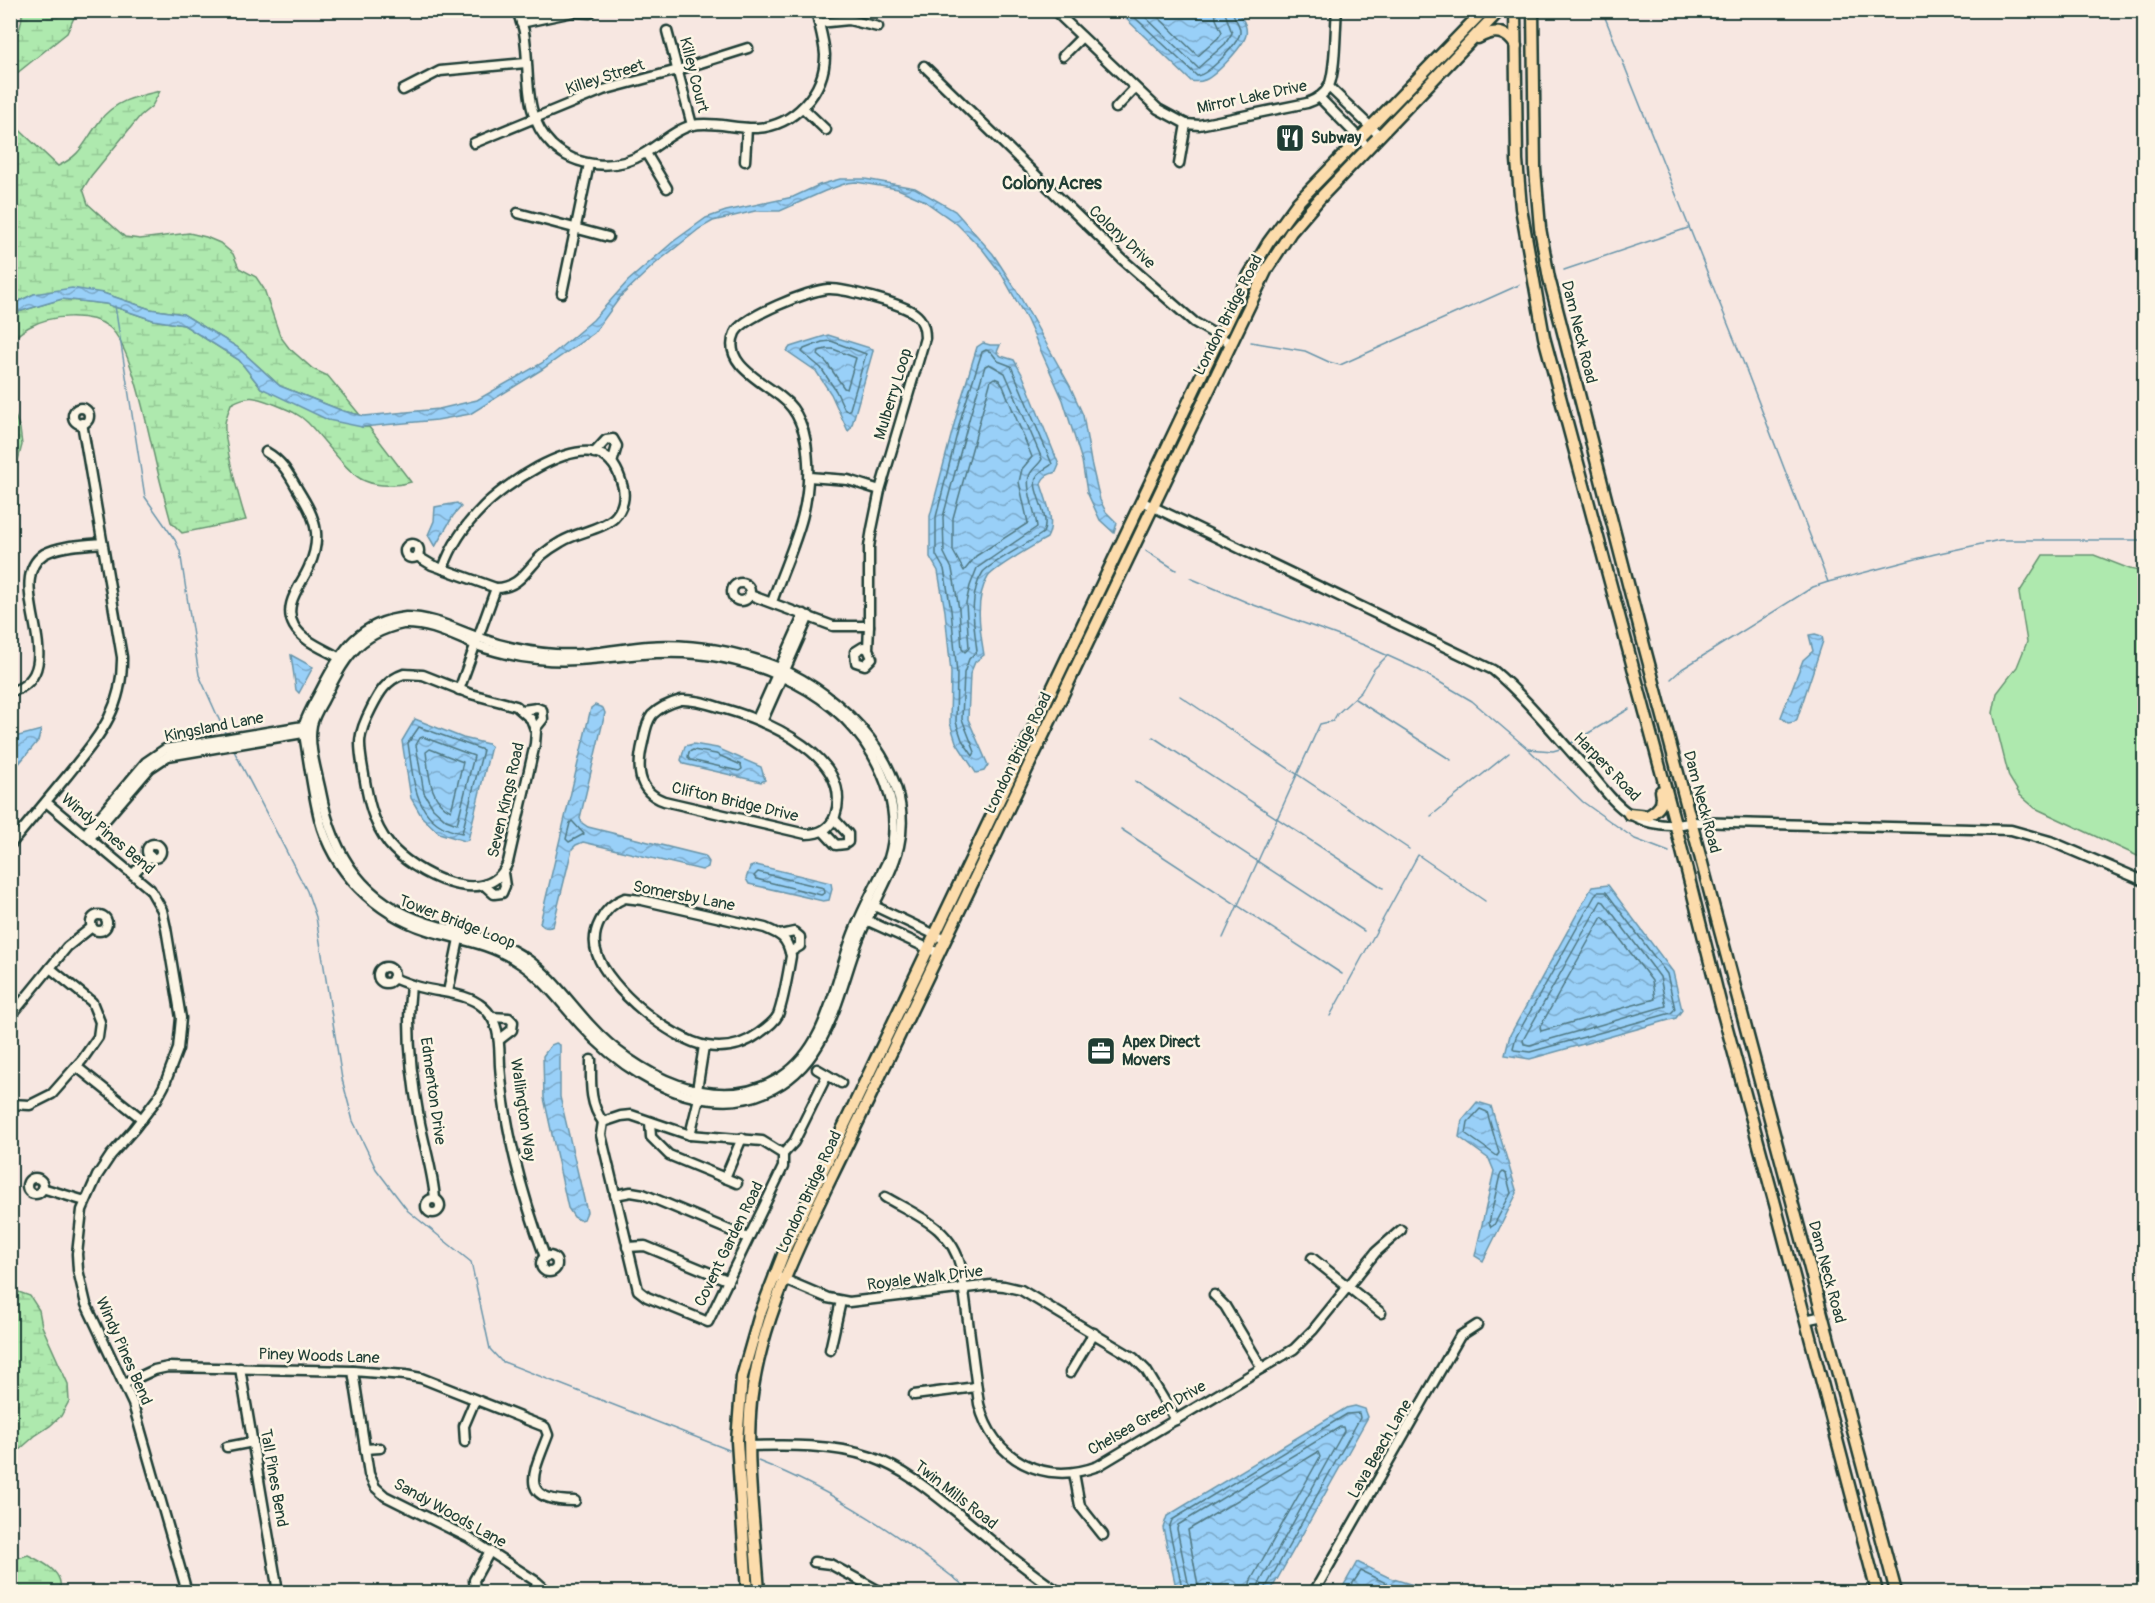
<svg xmlns="http://www.w3.org/2000/svg" width="2155" height="1603" font-family="Pangolin,sans-serif">
<defs>
<pattern id="wetland-marsh" width="20" height="14" patternUnits="userSpaceOnUse" patternTransform="scale(1.5)"><rect width="20" height="14" fill="#aee9ae"/><path d="M1 5h8M5 5V1M11 12h8M15 12V8" fill="none" stroke="#95c996"/></pattern>
<pattern id="water-waves" width="16" height="10" patternUnits="userSpaceOnUse" patternTransform="scale(1.5)"><rect width="16" height="10" fill="#99d0f8"/><path d="M0 5q4-4 8 0t8 0" fill="none" stroke="#7caaca"/></pattern>
</defs>
<rect width="100%" height="100%" fill="#f7e7e1"/>
<filter id="ink" filterUnits="userSpaceOnUse"><feTurbulence type="fractalNoise" baseFrequency=".0167" numOctaves="2"/><feDisplacementMap in="SourceGraphic" scale="12" xChannelSelector="R" yChannelSelector="G"/><feConvolveMatrix kernelMatrix="1 2 1 2 8 2 1 2 1" color-interpolation-filters="sRGB"/></filter>
<g filter="url(#ink)">
<path fill="#aee9ae" stroke="#669371" stroke-width="1.5" d="M2043 555H2094L2130 569 2144 572V859L2035 808 2020 795 2009 777 1993 713 1997 693 2017 667 2027 642 2019 593Z"/>
<g fill="url(#wetland-marsh)" stroke="#669371" stroke-width="1.5">
<path d="M22 11H77L67 33 11 78V42C20 34 22 23 22 11Z"/>
<path d="M160 91 152 106 140 116 91 176 83 189 88 204 125 237 140 239 189 233 206 237 220 243 233 254 239 268 256 277 264 289 280 336 289 348 313 369 328 376 360 415 343 411 280 386 237 347 183 314 150 309 103 293 34 294 11 305 10 121 58 166C82 155 84 142 99 122 113 101 137 96 160 91Z"/>
<path d="M62 299 106 304 153 320 184 325 239 360 261 388 362 427H369L411 482C396 486 380 487 365 481 349 476 321 435 307 422 298 413 286 409 274 404 255 397 249 394 231 404 229 410 226 417 225 423 223 440 240 502 246 520L182 533 171 522C165 500 159 478 154 455 147 427 131 344 109 327 89 312 50 315 29 327 23 330 17 336 11 340V314Z"/>
<path d="M11 405 20 429 22 445 18 460 12 474 18 505 11 512Z"/>
<path d="M13 1290 30 1296 39 1310 42 1326 68 1384 69 1401 61 1416 50 1426 36 1435 11 1457 10 1291Z"/>
<path d="M28 1555C43 1562 66 1573 59 1592H11V1560Z"/>
</g>
<g fill="url(#water-waves)" stroke="#6895aa" stroke-width="1.5">
<path d="M1118 11H1235C1242 16 1248 26 1246 35 1243 47 1215 76 1205 80 1200 82 1196 82 1191 81Z"/>
<path d="M840 179H865L915 188 955 211 993 254 1015 288 1070 386 1083 415 1091 462 1100 500 1106 512 1117 523 1114 533 1100 520 1087 492 1082 461 1063 400 1027 320 1002 275 983 250 957 224 923 200 898 189 856 182 847 183 825 191 780 211H755L713 221 699 229 655 264 621 296 594 333 541 370 470 414 437 420 362 427 328 420 261 388 239 360 184 325 153 320 106 304 62 299 11 314V305L34 294 72 288 103 293 150 309 183 314 237 347 280 386 343 411 364 416 439 409 477 400 542 363 593 320 628 281 674 241 706 218 726 211 793 197 819 185Z"/>
<path d="M828 335 873 349V351L851 428 848 431 831 394 816 371 787 351 790 347Z"/>
<path d="M983 343 990 345H1000L997 352 1001 356 1014 360 1023 376 1059 465 1056 472C1049 474 1043 476 1041 484 1046 501 1056 521 1047 538 1035 545 994 568 988 577 974 599 980 631 984 655L975 662 970 674 968 719 988 765 984 771 976 773 956 742 950 723 951 673 945 611 938 571 930 557V516L957 413 977 347Z"/>
<path d="M457 503 461 507 453 516 435 547 428 535 434 521 435 507Z"/>
<path d="M1815 634 1822 636 1823 641 1797 719 1794 722 1788 723 1781 717 1803 660 1813 651 1809 635Z"/>
<path d="M291 655 313 667 299 693 296 690Z"/>
<path d="M595 705 603 708 605 713 580 818 582 823 588 827 705 856 709 862 708 867 702 870 583 842 576 845 572 849 553 926C548 929 544 928 540 923L591 708Z"/>
<path d="M415 719 463 738 488 744 491 746 468 840 465 841 439 833 422 817 411 798 402 741Z"/>
<path d="M41 730 38 741 11 773V738Z"/>
<path d="M693 744 717 748 761 767 765 780 761 782 684 764 681 760 685 746Z"/>
<path d="M756 865 831 883 832 889 829 900 823 901 749 884 746 879 750 867Z"/>
<path d="M1608 885 1673 972 1682 1010 1676 1018 1530 1059 1505 1055 1510 1035 1592 887Z"/>
<path d="M556 1043 560 1045V1097L587 1212 584 1219 579 1220 574 1217 568 1208 544 1098 543 1056 551 1045Z"/>
<path d="M1477 1102 1491 1106 1517 1193 1483 1261 1475 1256 1494 1171 1489 1159 1459 1137 1462 1120Z"/>
<path d="M1355 1406 1365 1409 1368 1417 1270 1592H1177L1163 1528 1167 1516 1346 1408Z"/>
<path d="M1357 1562 1390 1578 1414 1585 1416 1592H1340Z"/>
</g>
<g fill="none" stroke-linecap="round" stroke-linejoin="round">
<g stroke="#507882" stroke-width="1.5">
<path d="M1127 10 1197 76C1209 74 1237 45 1240 33 1241 24 1233 18 1232 10"/>
<path d="M1138 10 1198 68 1225 44 1232 33 1224 10"/>
<path d="M1151 10 1198 56 1218 38 1222 32 1216 19 1215 10"/>
<path d="M831 341 866 354 850 409 848 411 845 410 836 391 821 368 802 352 804 349 822 342Z"/>
<path d="M826 349H833L856 358 847 389 844 388 827 363 818 355 819 351Z"/>
<path d="M986 350 991 352 998 361 1011 366 1052 464C1048 468 1041 470 1037 476 1029 489 1052 516 1043 533 1031 542 989 564 983 572 968 595 974 626 977 651L969 659 964 673 962 719 975 752 973 756 962 740 956 722 957 674 951 610 944 569 936 555V517L962 414 982 352Z"/>
<path d="M989 364 1005 373 1042 459C1039 465 1033 468 1030 474 1024 485 1036 513 1037 527L977 568 970 586 966 603 969 648 965 652 962 649 959 609 952 569 944 553 943 517 970 416 985 366Z"/>
<path d="M994 378 999 380 1003 386 1032 457 1022 469 1019 482 1028 523 976 556 964 571 953 551V518L991 380Z"/>
<path d="M419 727 483 750 462 833C414 825 414 782 408 743Z"/>
<path d="M423 737 474 756 457 824 446 820 433 808 424 793 416 745 420 738Z"/>
<path d="M430 749 463 762 451 811C429 801 429 773 426 752Z"/>
<path d="M693 750 716 754 741 765 742 769 739 771 690 760 688 757 689 752Z"/>
<path d="M572 821 584 834 569 842 566 839 570 823Z"/>
<path d="M758 872 824 888 825 893 821 895 756 879 754 876Z"/>
<path d="M1597 892H1606L1667 974 1675 1009 1671 1013 1530 1052 1514 1050 1513 1048 1516 1037Z"/>
<path d="M1601 901 1604 902 1660 977 1666 1006 1530 1045 1524 1044 1523 1040Z"/>
<path d="M1602 917 1605 919 1652 981 1655 999 1541 1031 1540 1027Z"/>
<path d="M1480 1109 1487 1112 1499 1153 1497 1156 1466 1134 1468 1122Z"/>
<path d="M1503 1172 1506 1174 1511 1193 1494 1225 1491 1227 1489 1223 1500 1175Z"/>
<path d="M1183 1592 1169 1528 1172 1520 1347 1414 1359 1413 1360 1418 1266 1587 1265 1592"/>
<path d="M1190 1592 1177 1529 1178 1525 1340 1427H1343L1344 1431 1259 1584 1257 1592"/>
<path d="M1199 1592 1188 1530 1318 1452 1320 1457 1251 1580 1248 1592"/>
<path d="M1347 1592 1361 1571 1388 1584 1407 1589 1409 1592"/>
</g>
<g stroke="#6895aa" stroke-width="1.5">
<path d="M1602 10 1742 359 1828 582"/>
<path d="M1564 270 1688 228"/>
<path d="M115 306 145 497 175 540 180 551 199 675 226 735"/>
<path d="M1251 342 1305 351 1329 362 1340 365 1519 285"/>
<path d="M1146 551 1176 570"/>
<path d="M1190 578 1251 604 1364 645 1417 669 1472 701 1528 749 1583 802 1635 839 1669 852"/>
<path d="M1671 679 1682 669 1813 587 1828 582 1935 554 2000 540H2144"/>
<path d="M1180 696 1409 849"/>
<path d="M1355 699 1451 760"/>
<path d="M1153 737 1383 888"/>
<path d="M1570 744 1629 709"/>
<path d="M233 749 307 891 316 917 342 1079 353 1121 376 1169 408 1211 471 1262 490 1349 501 1361 729 1450"/>
<path d="M1528 749 1553 751 1560 749"/>
<path d="M1135 781 1364 931"/>
<path d="M1431 816 1509 753"/>
<path d="M1121 829 1342 974"/>
<path d="M2143 839 2144 836"/>
<path d="M2138 853 2141 845"/>
<path d="M1223 938 1320 724 1333 721 1337 714 1361 692 1374 669 1387 656"/>
<path d="M1330 1016 1418 855 1485 901"/>
<path d="M758 1461C838 1492 906 1540 972 1592"/>
</g>
<g stroke="#1f3d34" stroke-width="13">
<g id="minor">
<path d="M517 10C519 18 523 25 524 32 531 70 521 115 552 145 577 168 616 171 645 153 660 144 676 129 693 125 713 121 736 129 757 128 794 126 825 92 825 55 824 40 819 25 816 10"/>
<path d="M1054 10 1158 109 1186 124 1199 125 1307 103C1316 100 1324 95 1329 86 1336 69 1335 30 1337 10"/>
<path d="M521 23 573 12 590 13"/>
<path d="M819 23 849 20 878 27"/>
<path d="M667 31 692 125"/>
<path d="M1063 56 1082 37"/>
<path d="M924 66 1122 259 1194 322 1230 343"/>
<path d="M1328 86 1380 136"/>
<path d="M403 90 440 71 526 63"/>
<path d="M1319 97 1363 142"/>
<path d="M803 108 826 130"/>
<path d="M1116 108 1135 88"/>
<path d="M474 143 603 90 678 70 748 48"/>
<path d="M646 153 667 188"/>
<path d="M745 161 747 128"/>
<path d="M1179 164 1186 124"/>
<path d="M518 213 608 237"/>
<path d="M562 293 589 164"/>
<circle cx="81" cy="416" r="8"/>
<path d="M266 452C282 461 289 474 298 490 306 503 314 516 316 532 317 544 314 556 309 567 301 586 282 605 294 626 304 643 328 650 343 660"/>
<path d="M594 453 606 440 613 439 617 446 612 463"/>
<path d="M809 477 848 480 880 490"/>
<path d="M1141 501 1493 670C1529 700 1559 740 1591 774 1602 787 1615 805 1630 814 1648 825 1672 828 1692 822L2011 830 2050 841 2144 881"/>
<circle cx="412" cy="551" r="7"/>
<path d="M417 556 432 565 496 588"/>
<path d="M443 569C451 546 465 525 482 508 503 486 570 439 602 455 613 460 619 473 622 484 626 496 623 509 614 518 601 530 577 532 561 542 554 546 548 550 542 555 527 569 519 588 496 588L459 690"/>
<circle cx="741" cy="592" r="9"/>
<path d="M750 595 833 626H869V547L872 529 880 490 925 338C925 329 923 320 915 314 904 304 843 288 828 289 810 290 742 317 735 333 721 363 763 382 781 397 789 403 796 412 800 422 806 435 807 448 808 462 811 516 789 552 772 602"/>
<path d="M406 617C433 617 454 629 480 638 504 647 529 652 555 654 587 656 617 649 648 646 692 643 736 651 777 667 842 694 917 769 899 846 891 878 871 907 859 938 837 995 829 1065 766 1092 750 1099 731 1102 713 1100 663 1096 614 1062 581 1025 559 1001 543 977 515 960 486 942 459 940 427 930 375 913 333 872 319 818 312 790 309 762 304 734V725C308 712 316 700 322 688 341 650 360 622 406 617Z"/>
<path d="M403 624C431 623 451 635 476 645 496 652 517 657 538 659 578 664 616 655 656 653 736 649 830 682 872 754 891 787 900 821 889 858 877 883 863 908 853 934 834 983 828 1047 781 1077 716 1118 634 1074 589 1024 568 1001 552 977 527 959 493 936 465 935 428 923 364 903 333 856 321 792 317 772 308 746 312 725 314 716 319 708 323 701 343 661 356 634 403 624Z"/>
<path d="M868 649 863 647 855 652 856 662 865 665 872 658 868 649 869 626"/>
<path d="M404 674 423 675 471 694 516 706 531 719 536 732 535 744 508 862C488 913 412 872 389 844 373 824 368 800 364 775 359 745 356 738 371 709 379 693 386 680 404 674Z"/>
<path d="M10 692C76 673 0 583 44 554 60 545 84 545 102 543"/>
<path d="M681 700C696 699 711 705 725 709 767 721 855 758 835 816 830 829 819 834 806 834L664 801C636 791 637 766 643 742 645 733 646 723 652 715 660 707 670 703 681 700Z"/>
<path d="M523 710 537 708 542 710 543 719 535 729"/>
<path d="M757 719 804 614"/>
<path d="M762 722 809 616"/>
<path d="M46 802 150 889 162 910 166 928 181 1018 178 1049 164 1086 157 1099 134 1129 111 1155 97 1176 82 1210 77 1254 78 1270 86 1304 133 1404 187 1592"/>
<path d="M823 831 836 845 845 844 848 842V834L834 819"/>
<path d="M85 834 146 762 165 749 309 725"/>
<path d="M90 838 150 768 168 756 309 732"/>
<circle cx="154" cy="851" r="7"/>
<path d="M10 845C29 822 48 799 67 776 98 737 123 711 122 657L82 423"/>
<path d="M133 874 150 856"/>
<path d="M484 885 494 894 502 893 505 886 503 873"/>
<path d="M625 898 642 900 765 928C782 935 787 938 791 956 788 973 784 999 778 1015 774 1023 765 1029 758 1034 743 1045 725 1049 707 1046 671 1040 609 989 597 954 589 932 604 906 625 898Z"/>
<path d="M870 904 946 940"/>
<circle cx="99" cy="923" r="8"/>
<path d="M864 919 934 951"/>
<path d="M780 935 794 932 800 937V946L790 952"/>
<circle cx="386" cy="975" r="8"/>
<path d="M393 978C403 982 413 986 423 988 443 993 467 993 483 1007 501 1023 499 1045 500 1066 505 1133 522 1195 545 1257"/>
<path d="M411 985C406 1029 411 1075 419 1118 424 1145 433 1172 435 1199"/>
<path d="M448 992 460 934"/>
<path d="M10 1017 67 947 92 927"/>
<path d="M491 1017 509 1018 513 1022 512 1030 499 1040"/>
<path d="M591 1060C591 1082 589 1104 603 1122"/>
<path d="M77 1067 142 1119"/>
<path d="M817 1069 841 1083"/>
<path d="M10 1104 30 1105 52 1094 82 1060 98 1037 100 1022 92 1002 50 968"/>
<path d="M631 1115 690 1135 762 1141 783 1154V1167L708 1322 647 1297 638 1290 601 1135 603 1122 621 1116Z"/>
<path d="M650 1122 651 1137 669 1155 725 1178 742 1138"/>
<path d="M690 1135 699 1098 697 1090 704 1046"/>
<path d="M783 1154 794 1142 827 1075"/>
<path d="M725 1178 737 1183"/>
<circle cx="35" cy="1186" r="8"/>
<path d="M42 1188 85 1201"/>
<path d="M615 1195 631 1192 643 1194 748 1238"/>
<path d="M885 1197C918 1216 952 1228 961 1268L979 1404C993 1460 1044 1486 1098 1466L1294 1349 1313 1330 1376 1252 1401 1230"/>
<circle cx="433" cy="1206" r="7"/>
<path d="M627 1247 645 1246 727 1280"/>
<circle cx="549" cy="1264" r="8"/>
<path d="M1312 1258 1381 1313"/>
<path d="M774 1275 828 1298 849 1302 991 1285 1004 1286 1021 1290 1134 1358 1146 1370 1176 1420"/>
<path d="M1214 1295 1225 1306 1262 1368"/>
<path d="M1805 1320 1823 1316"/>
<path d="M830 1350 841 1301"/>
<path d="M240 1368 278 1592"/>
<path d="M353 1371 369 1474 375 1487 385 1496 469 1538 537 1582 548 1592"/>
<path d="M1070 1373 1094 1333"/>
<path d="M124 1384 154 1370 168 1367 353 1371 405 1375 421 1378 545 1427 548 1435C533 1474 517 1501 575 1501"/>
<path d="M914 1395 976 1387"/>
<path d="M465 1442 464 1426 475 1400"/>
<path d="M749 1446C789 1445 833 1444 871 1457 905 1469 932 1492 959 1514 992 1541 1024 1569 1059 1592"/>
<path d="M227 1447 253 1442"/>
<path d="M365 1449 380 1448"/>
<path d="M1074 1473 1080 1506 1103 1535"/>
<path d="M814 1562 830 1564 881 1592"/>
<path d="M475 1590 474 1580 490 1551"/>
<path d="M1314 1592 1460 1336 1477 1325"/>
</g>
</g>
<g stroke="#1f3d34" stroke-width="15">
<g id="major">
<path d="M1515 10 1517 160 1521 208 1544 337 1676 827 1721 1006 1775 1204 1877 1592"/>
<path d="M1533 10 1535 169 1540 228 1549 278 1641 634 1896 1592"/>
<path d="M1478 38C1494 29 1506 30 1516 46"/>
<path d="M1629 814 1648 816C1659 809 1664 804 1661 791"/>
<path d="M747 1592 737 1441 742 1377 760 1314 786 1247 862 1088 1249 275 1268 243 1298 202 1484 10"/>
<path d="M759 1592C755 1532 745 1461 751 1402 762 1306 816 1212 856 1126L1267 269 1291 232 1322 196 1500 10"/>
</g>
</g>
<use href="#minor" stroke="#fcf5e5" stroke-width="8"/>
<use href="#major" stroke="#fcdcac" stroke-width="10"/>
</g>
</g>
<defs>
<g id="restaurant-square" transform="scale(1.5)"><rect x="-9" y="-9" width="18" height="18" rx="4" fill="#1f3d34" stroke="#fcf5e5"/><path d="M-5-6h1v4h1v-4h1v4h1v-4h1v5L-1.5 .5V6h-2V.5L-5-1ZM5-6V6H3V1.5H1.5Q1.5-4 5-6Z" fill="#fff"/></g>
<g id="office-square" transform="scale(1.5)"><rect x="-9" y="-9" width="18" height="18" rx="4" fill="#1f3d34" stroke="#fcf5e5"/><path d="M-6-3h4V-5.5h4V-3h4V5H-6ZM-1-4.5V-3h2v-1.5ZM-6 0V1H6V0Z" fill="#fff"/></g>
</defs>
<g fill-rule="evenodd">
<use href="#restaurant-square" x="1290" y="138"/>
<use href="#office-square" x="1101" y="1051"/>
</g>
<g text-anchor="middle" dominant-baseline="central" stroke-width="5" stroke-linejoin="round" paint-order="stroke">
<g font-size="16" fill="#1f3d34" stroke="#fcf5e5">
<text transform="translate(694 75) rotate(76)">Killey Court</text>
<text transform="translate(605 77) rotate(-18)">Killey Street</text>
<text transform="translate(1252 97) rotate(-12)">Mirror Lake Drive</text>
<text transform="translate(1122 237) rotate(43)">Colony Drive</text>
<text transform="translate(1228 315) rotate(-63)">London Bridge Road</text>
<text transform="translate(1579 332) rotate(76)">Dam Neck Road</text>
<text transform="translate(893 394) rotate(-73)">Mulberry Loop</text>
<text transform="translate(214 727) rotate(-11)">Kingsland Lane</text>
<text transform="translate(1018 753) rotate(-64)">London Bridge Road</text>
<text transform="translate(1607 767) rotate(46)">Harpers Road</text>
<text transform="translate(506 800) rotate(-77)">Seven Kings Road</text>
<text transform="translate(735 802) rotate(13)">Clifton Bridge Drive</text>
<text transform="translate(1702 802) rotate(75)">Dam Neck Road</text>
<text transform="translate(108 834) rotate(40)">Windy Pines Bend</text>
<text transform="translate(684 896) rotate(11)">Somersby Lane</text>
<text transform="translate(457 922) rotate(21)">Tower Bridge Loop</text>
<text transform="translate(433 1091) rotate(82)">Edmenton Drive</text>
<text transform="translate(523 1110) rotate(82)">Wallington Way</text>
<text transform="translate(809 1192) rotate(-65)">London Bridge Road</text>
<text transform="translate(729 1244) rotate(-64)">Covent Garden Road</text>
<text transform="translate(1827 1272) rotate(75)">Dam Neck Road</text>
<text transform="translate(925 1278) rotate(-7)">Royale Walk Drive</text>
<text transform="translate(124 1351) rotate(66)">Windy Pines Bend</text>
<text transform="translate(319 1356) rotate(2)">Piney Woods Lane</text>
<text transform="translate(1147 1418) rotate(-30)">Chelsea Green Drive</text>
<text transform="translate(1380 1449) rotate(-60)">Lava Beach Lane</text>
<text transform="translate(274 1478) rotate(80)">Tall Pines Bend</text>
<text transform="translate(956 1495) rotate(38)">Twin Mills Road</text>
<text transform="translate(450 1513) rotate(29)">Sandy Woods Lane</text>
</g>
<g font-size="16" font-weight="bold" fill="#1f3d34" stroke="#fcf5e5" text-anchor="start">
<text x="1311" y="138">Subway</text>
<text x="1122" y="1042">Apex Direct<tspan x="1122" dy="18">Movers</tspan></text>
</g>
<g font-size="18" font-weight="bold" fill="#1f3d34" stroke="#fcf5e5">
<text x="1052" y="183">Colony Acres</text>
</g>
</g>
<rect width="2155" height="1603" fill="none" stroke="#fcf5e5" stroke-width="36"/>
<rect x="18" y="18" width="2119" height="1567" fill="none" stroke="#1f3d34" stroke-width="2" filter="url(#ink)"/>
</svg>
